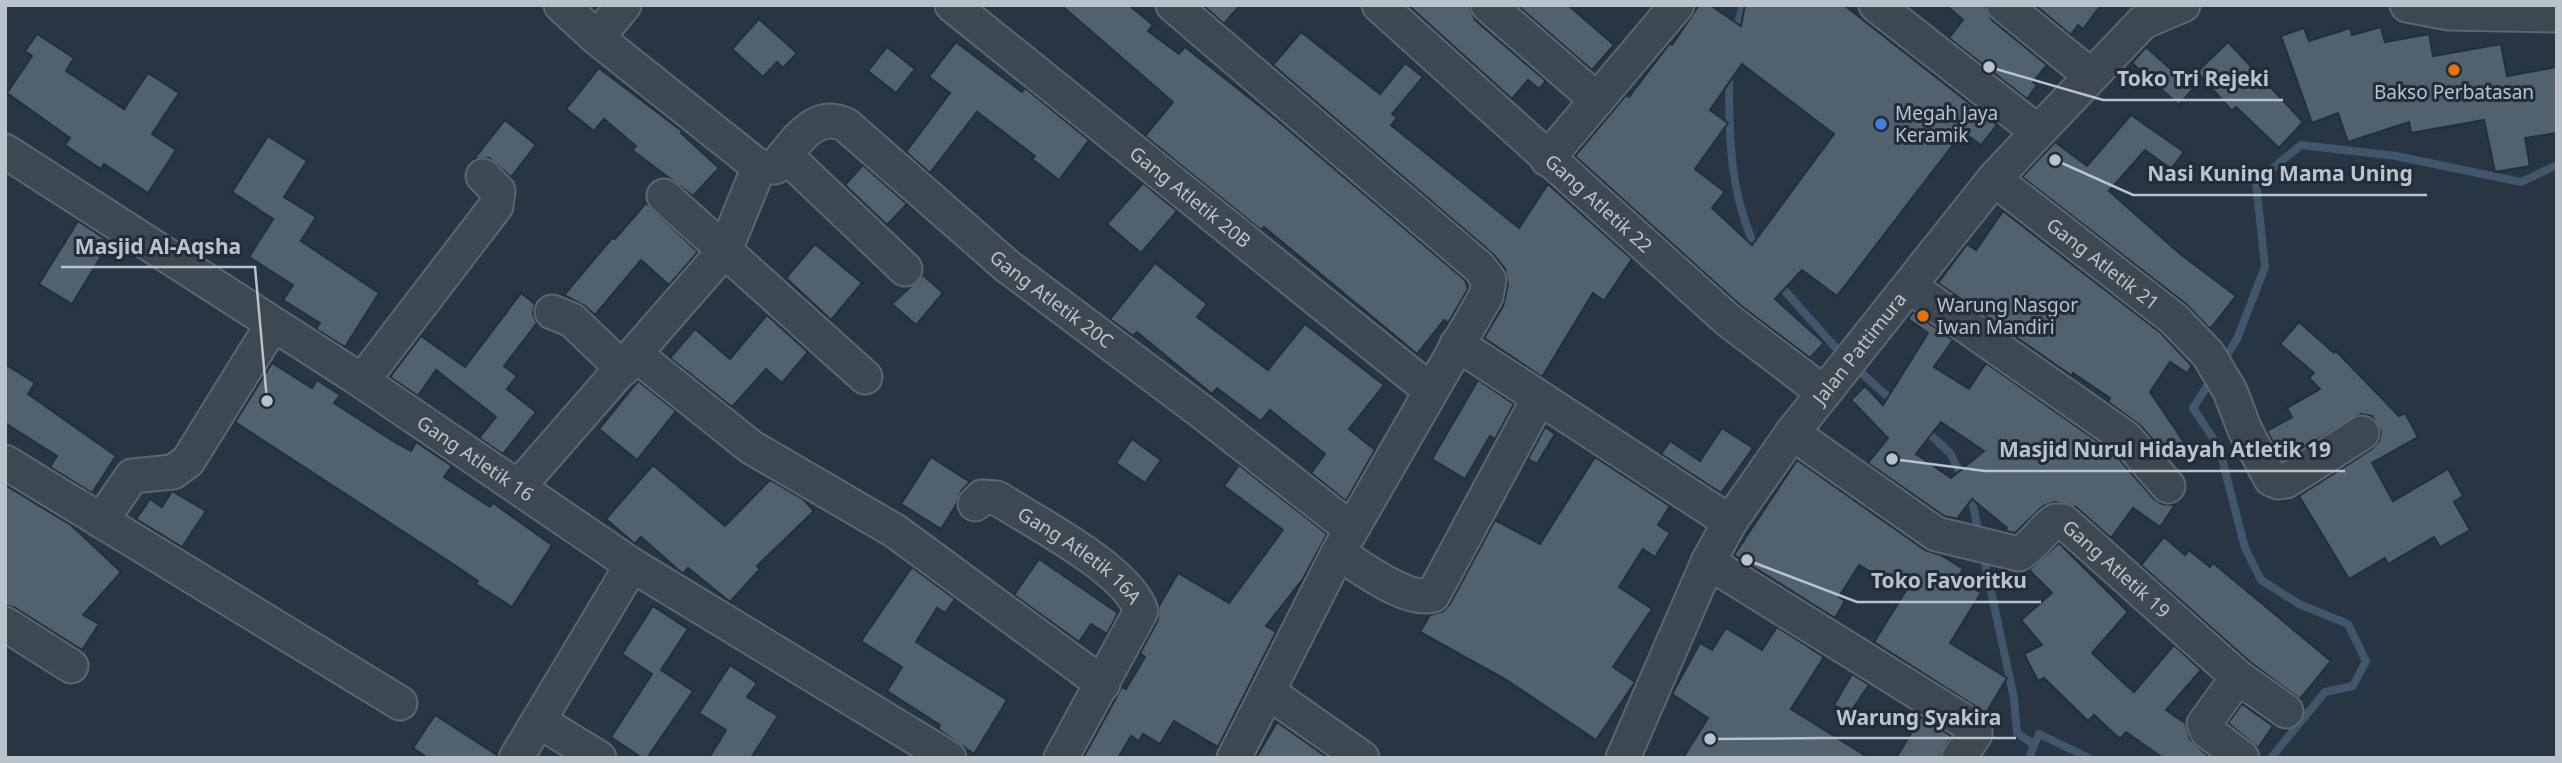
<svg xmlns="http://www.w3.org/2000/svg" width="2562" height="763" font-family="'Noto Sans',sans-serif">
<rect width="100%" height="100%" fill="#283643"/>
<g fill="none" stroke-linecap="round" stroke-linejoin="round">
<g stroke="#3f566b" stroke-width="8">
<path d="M1735 33 1743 5"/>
<path d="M1729 73C1729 137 1729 192 1757 251"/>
<path d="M1777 282 1843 356"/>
<path d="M2222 363 2237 339 2265 267 2256 182 2301 145 2396 156 2521 182 2557 165"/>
<path d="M1855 367 1895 403"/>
<path d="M2213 377 2193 408 2219 447 2245 548 2261 580 2299 604 2348 624 2366 661 2353 686 2325 692 2271 758"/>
<path d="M1923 428 1950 453 1964 481"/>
<path d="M1970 492 1979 534"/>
<path d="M1983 554 2014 698 2017 733 2033 744"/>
<path d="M2029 758 2039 734 2089 758"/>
</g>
</g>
<g fill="#51616e" stroke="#232f3a" stroke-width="2" fill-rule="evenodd">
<path d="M1061 5H1129L1153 25 1148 31 1179 54 1185 47 1276 119 1465 280 1468 289 1448 323 1444 320 1417 354 1264 227 1261 230 1145 136 1173 102Z"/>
<path d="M1203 5H1240L1224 24Z"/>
<path d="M1408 5H1469L1475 20 1546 81 1539 89 1528 80 1512 99Z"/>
<path d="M1568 5 1614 45 1592 70 1518 6Z"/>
<path d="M1699 5H1710L1741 26 1745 5H1844L1997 125 1981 145 1963 132 1837 296 1802 270 1775 299 1824 343 1810 358 1740 305 1575 156 1626 95 1629 97 1670 43 1672 45ZM1742 64 1834 134 1752 245 1712 208 1725 192 1695 169 1728 123 1710 110Z"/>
<path d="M1946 5H1985L1992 20 2047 65 2033 82 2037 85 2027 99 1949 38 1963 20Z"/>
<path d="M2035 5H2101L2083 29 2078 25 2071 35Z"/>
<path d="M759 19 797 53 783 68 777 62 763 77 732 49Z"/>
<path d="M2381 27 2385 42 2429 34 2433 56 2501 44 2507 76 2557 67V133L2525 138 2530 166 2495 172 2484 120 2411 133 2409 122 2348 142 2338 113 2312 123 2281 36 2304 28 2309 41 2350 28 2352 35Z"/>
<path d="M1301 32 1380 94 1405 63 1423 77 1392 114 1397 118 1391 125 1519 228 1548 184 1632 259 1604 301 1593 293 1542 377 1484 338 1503 306 1508 284 1505 269 1494 255 1273 65Z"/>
<path d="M37 34 74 58 66 71 124 109 148 73 179 93 152 134 176 150 148 193 104 164 101 169 65 145 70 138 7 93 32 56 25 51Z"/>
<path d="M956 42 1022 92 1025 88 1089 140 1059 180 1032 159 1035 156 977 112 930 173 906 152 950 93 929 77Z"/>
<path d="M2228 42 2303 122 2279 148 2236 107 2232 111 2197 72Z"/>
<path d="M887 47 915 69 896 93 868 71Z"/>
<path d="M2146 47 2193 89 2179 105 2132 63Z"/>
<path d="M599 68 682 131 681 133 719 168 693 196 632 150 636 146 604 119 594 131 566 109Z"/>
<path d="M2131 115 2184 152 2171 169 2145 150 2109 191 2179 253 2236 296 2210 329 2186 304 2022 177 2055 142 2087 166Z"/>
<path d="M505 120 536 145 511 177 489 158 474 159Z"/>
<path d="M268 136 307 161 284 197 316 217 301 241 379 293 345 347 316 329 320 323 283 300 293 285 249 257 273 219 232 192Z"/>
<path d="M863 165 907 204 887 225 845 185Z"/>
<path d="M1143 183 1177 211 1141 253 1107 224Z"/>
<path d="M646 203 698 252 669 285 641 260 595 315 585 306 564 295 613 237 615 239Z"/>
<path d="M2003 211 2161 333 2192 366 2187 373 2170 362 2150 392 2188 448 2171 460 2140 425 2108 402 2110 398 2073 373 2072 376 1938 283 1967 244 1976 250Z"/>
<path d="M78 221 110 242 72 304 39 284Z"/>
<path d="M815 244 862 283 831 320 786 278Z"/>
<path d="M1155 263 1207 304 1197 317 1268 370 1305 324 1384 385 1349 429 1375 450 1346 501 1311 473 1325 454 1270 410 1261 421 1217 388 1212 394 1137 332 1133 336 1110 319Z"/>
<path d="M923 275 943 293 916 325 892 304Z"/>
<path d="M521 293 535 304 533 314 537 323 504 366 517 376 507 389 536 412 503 454 479 438 496 417 436 370 418 396 390 377 421 336 465 367Z"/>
<path d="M1913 312 1953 340 1934 367 1969 389 1986 363 2113 452 2154 499 2162 504 2175 505 2160 527 2133 508 2111 538 2076 507 2055 502 2043 506 2015 533 2005 531 2007 528 1972 499 1957 519 1944 516 1868 463 1888 438 1851 400 1865 386 1883 405 1928 333 1908 319ZM1941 422 1984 451 1951 478 1916 454Z"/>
<path d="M767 315 808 352 782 383 766 369 732 407 670 358 695 329 730 359Z"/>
<path d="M2299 322 2334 353 2336 351 2399 416 2405 413 2418 437 2372 463 2393 501 2448 469 2463 496 2454 502 2470 530 2440 547 2434 537 2388 564 2385 558 2349 579 2299 496 2372 449 2379 441 2381 432 2372 416 2361 414 2283 460 2267 431 2292 417 2287 408 2320 389 2309 378 2314 373 2280 344Z"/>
<path d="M272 363 312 388 317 380 340 395 334 403 396 443 411 451 416 442 452 466 444 477 490 507 493 503 552 545 512 607 476 584 478 581 453 564 235 422Z"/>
<path d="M5 364 35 383 28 394 116 456 92 493 50 467 57 456 5 423Z"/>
<path d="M1478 380 1514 404 1495 439 1490 436 1465 479 1432 459Z"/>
<path d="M638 381 676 411 637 460 599 429Z"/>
<path d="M1545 427 1555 434 1537 464 1528 459Z"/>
<path d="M1722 428 1753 448 1721 493 1661 454 1670 441 1700 461Z"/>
<path d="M1132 439 1161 460 1145 483 1116 463Z"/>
<path d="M931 457 970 482 961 491 956 505 941 529 901 504Z"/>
<path d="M1595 457 1670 506 1658 525 1670 533 1655 557 1643 549 1619 587 1652 609 1613 667 1635 682 1596 740 1505 679 1420 632 1430 615 1443 611 1450 604 1495 520 1540 544Z"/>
<path d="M1797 460 1925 550 1941 555 1963 569 1958 578 1981 593 1950 643 2007 678 1986 713 1874 642 1905 592 1859 565 1839 597 1845 601 1835 618 1734 555Z"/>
<path d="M653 465 725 526 770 480 803 499 814 511 757 566 760 569 730 602 688 568 683 574 641 537 635 544 606 519Z"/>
<path d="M1239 465 1327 534 1303 579 1266 626 1276 632 1218 747 1174 721 1160 744 1143 734 1139 741 1131 736 1118 758H1083L1122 687 1126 689 1145 657 1140 653 1158 620 1159 606 1178 573 1229 603 1283 530 1224 486Z"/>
<path d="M5 485 71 525 121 572 83 615 99 624 82 650 15 608 5 605Z"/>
<path d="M172 491 206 511 182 547 136 519 150 499 162 507Z"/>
<path d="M2164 537 2185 555 2189 550 2210 567 2213 563 2331 661 2300 699 2250 662 2141 565Z"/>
<path d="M2059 543 2128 612 2092 653 2127 686 2134 692 2174 645 2201 670 2166 710 2185 723 2190 739 2210 758H2163L2126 732 2120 739 2094 715 2088 721 2044 678 2038 681 2024 654 2042 645 2021 620 2052 593 2029 570Z"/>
<path d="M1039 559 1118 613 1107 634 1091 624 1079 642 1014 595Z"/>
<path d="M912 567 955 599 945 613 937 608 916 642 1007 700 974 754 938 729 940 725 887 691 902 667 861 641Z"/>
<path d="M653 606 688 629 661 670 693 691 647 758H642L611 737 652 674 622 654Z"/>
<path d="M1777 627 1824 657 1791 709 1869 758H1683L1708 718 1672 694 1700 643 1712 650 1726 628 1762 650Z"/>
<path d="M730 665 757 683 747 697 778 716 751 758H709L726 730 699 713Z"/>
<path d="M1852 674 1869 685 1849 714 1834 705Z"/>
<path d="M2242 704 2273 726 2258 748 2228 723Z"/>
<path d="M435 715 497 755V758H428L413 748Z"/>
<path d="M1921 717 1951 736 1940 758H1896Z"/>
<path d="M1277 722 1328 758H1256Z"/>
</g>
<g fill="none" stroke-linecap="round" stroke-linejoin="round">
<g stroke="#5b6670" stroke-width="37">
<g id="minor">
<path d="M561 5 597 38 759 167"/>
<path id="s1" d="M952 5 1430 390"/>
<path d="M1173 5 1479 267 1489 280 1486 296 1338 553 1234 758"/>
<path id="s2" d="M1379 5 1728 320 1824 393"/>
<path d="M1488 5 1597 100"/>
<path d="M1876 5 2038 132"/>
<path d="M2004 5 2090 75"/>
<path d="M2407 5 2449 13 2557 15"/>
<path d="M597 38 624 5"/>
<path id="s3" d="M5 151 362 381 632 565 949 758"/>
<path d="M785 155 905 269"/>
<path d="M1547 159 1677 5"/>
<path id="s4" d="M759 167H775C794 145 814 109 846 125L1007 266 1202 412 1351 529"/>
<path id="s5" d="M1994 179 2174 319 2208 354 2230 391 2245 430 2271 479 2278 482 2286 481 2362 433"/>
<path d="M664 196 865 377"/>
<path d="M1909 286 2126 438 2168 486"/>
<path d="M552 312 572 320 623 369"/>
<path d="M1457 344 1730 522"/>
<path d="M636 355 751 447 895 531 1103 684"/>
<path d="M362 381 496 206 498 191 483 176"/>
<path id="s6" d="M1792 433 1936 534 2019 554C2034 546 2041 531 2055 521H2063L2238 677 2286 711"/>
<path d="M5 462 400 703"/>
<path d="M519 486 725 250 759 167"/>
<path id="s7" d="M975 504 982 497 997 498C1036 523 1128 570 1141 611L1061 758"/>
<path d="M101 521 132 476 173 472 188 461 273 324"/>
<path d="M1338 553C1361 567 1407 603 1433 595L1539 398"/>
<path d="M1708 562 1975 728V734L1959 758"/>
<path d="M5 624 71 666"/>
<path d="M2238 677 2204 724 2207 731 2242 758"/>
<path d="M1268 692 1362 758"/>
<path d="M539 721 599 758"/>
<path d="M516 758 632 565"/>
<path id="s8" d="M1623 758 1708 562 1730 522 1792 433 1994 179 2038 132 2143 22 2183 5"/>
</g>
</g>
<use href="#minor" stroke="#3c4852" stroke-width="33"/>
</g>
<g fill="#e8710a" stroke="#212d38" stroke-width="2.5">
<circle cx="2454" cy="70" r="7"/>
<circle cx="1923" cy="316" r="7"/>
</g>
<circle fill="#3f7fe0" stroke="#212d38" stroke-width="2.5" cx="1881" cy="124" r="7"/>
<g text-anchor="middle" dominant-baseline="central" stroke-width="6" stroke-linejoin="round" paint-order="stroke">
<g font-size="19" fill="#bac3cc" stroke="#212d38" text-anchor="start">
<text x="2454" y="92" text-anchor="middle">Bakso Perbatasan</text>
<text x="1895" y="113">Megah Jaya<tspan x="1895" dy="22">Keramik</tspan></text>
<text x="1937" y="305">Warung Nasgor<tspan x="1937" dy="22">Iwan Mandiri</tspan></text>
</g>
<g font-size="19" fill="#bac3cc" stroke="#212d38">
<text stroke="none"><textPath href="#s1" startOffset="306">Gang Atletik 20B</textPath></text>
<text stroke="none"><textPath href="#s2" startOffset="296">Gang Atletik 22</textPath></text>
<text stroke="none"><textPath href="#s5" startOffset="138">Gang Atletik 21</textPath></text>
<text stroke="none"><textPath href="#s4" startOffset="376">Gang Atletik 20C</textPath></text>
<text stroke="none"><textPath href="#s8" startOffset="476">Jalan Pattimura</textPath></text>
<text stroke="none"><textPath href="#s3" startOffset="562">Gang Atletik 16</textPath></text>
<text stroke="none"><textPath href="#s7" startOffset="126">Gang Atletik 16A</textPath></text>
<text stroke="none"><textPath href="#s6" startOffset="390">Gang Atletik 19</textPath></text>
</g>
</g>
<path fill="none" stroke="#bac3cc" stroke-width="2.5" d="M1989 67L2103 100H2283M2055 160L2133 195H2427M267 401L255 267H61M1892 459L1985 471H2345M1747 560L1857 602H2041M1710 739L1823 738H2016"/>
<g fill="#bac3cc" stroke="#212d38" stroke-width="2.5">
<circle cx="1989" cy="67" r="7"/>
<circle cx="2055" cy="160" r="7"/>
<circle cx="267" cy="401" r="7"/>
<circle cx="1892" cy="459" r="7"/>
<circle cx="1747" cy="560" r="7"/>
<circle cx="1710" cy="739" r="7"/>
</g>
<g font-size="21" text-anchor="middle" font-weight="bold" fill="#bac3cc" stroke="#212d38" stroke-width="6" stroke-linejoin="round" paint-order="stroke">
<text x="2193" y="86">Toko Tri Rejeki</text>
<text x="2280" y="181">Nasi Kuning Mama Uning</text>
<text x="158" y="254">Masjid Al-Aqsha</text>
<text x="2165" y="457">Masjid Nurul Hidayah Atletik 19</text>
<text x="1949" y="588">Toko Favoritku</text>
<text x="1919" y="725">Warung Syakira</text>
</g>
<rect width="2562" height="763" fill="none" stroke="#bac3cc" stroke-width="14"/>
</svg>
